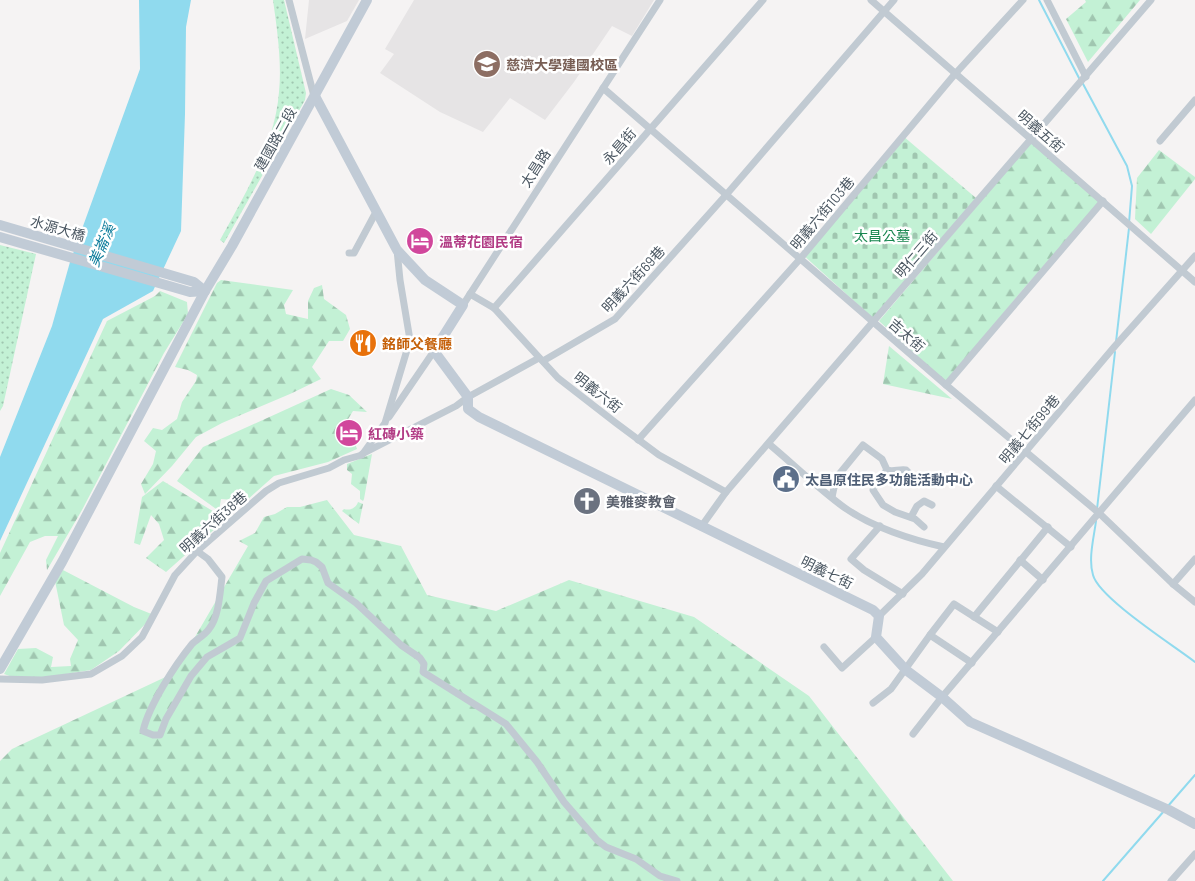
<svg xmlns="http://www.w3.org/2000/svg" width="1195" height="881" font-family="Barlow,'Noto Sans TC',sans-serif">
<defs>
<pattern id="forest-firs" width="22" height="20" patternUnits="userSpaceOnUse" patternTransform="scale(1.25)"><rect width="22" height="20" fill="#c3f1d5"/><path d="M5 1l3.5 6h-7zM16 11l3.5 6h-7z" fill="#a0c6b0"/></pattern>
<pattern id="cemetery-stones" width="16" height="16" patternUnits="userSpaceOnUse" patternTransform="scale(1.25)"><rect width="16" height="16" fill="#c3f1d5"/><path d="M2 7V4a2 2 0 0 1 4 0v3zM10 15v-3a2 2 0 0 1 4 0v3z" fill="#a0c6b0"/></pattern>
<pattern id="park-dots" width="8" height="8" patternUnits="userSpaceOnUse" patternTransform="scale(1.25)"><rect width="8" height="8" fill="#c3f1d5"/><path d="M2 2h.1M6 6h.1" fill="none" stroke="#a0c6b0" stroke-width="1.8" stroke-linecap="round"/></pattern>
</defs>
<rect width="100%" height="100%" fill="#f5f3f3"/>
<g fill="#e6e4e5">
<path d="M309 0H359L347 21 305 39Z"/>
<path d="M414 0H654L632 36 612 26 574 82 545 120 510 98 483 132 440 112 380 73 394 54 385 49Z"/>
</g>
<g fill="url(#forest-firs)">
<path d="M1085 0H1140L1088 62 1066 19 1086 2Z"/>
<path d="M1031 142 1101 201 1025 287 946 382 879 321Z"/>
<path d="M1159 150 1195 177V179L1151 234 1135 219 1137 178Z"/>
<path d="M221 280 293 290 284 305 286 314 308 319V301L314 288 322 285 324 299 346 315 350 329 343 341H329L312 367 321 379 290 394 222 423 196 437 172 466 145 494 141 484 153 464 156 451 144 441 153 428 162 430 177 419 182 402 196 381 197 375 188 370 175 367 217 283Z"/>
<path d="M160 291 187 302 188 314 164 353 82 510 47 570 46 560 58 536H45L30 542 0 596V553L107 321 155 296Z"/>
<path d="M889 346 952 399 883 384Z"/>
<path d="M331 389 349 395 367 412 353 411 347 421 357 449 328 462 274 476 246 501 221 499 219 511 177 481 203 447Z"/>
<path d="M372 454 364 499 363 501 360 499V491L351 484 352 474 347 470V464Z"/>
<path d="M163 481 226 519 166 572 146 558 164 540 159 524 151 515 140 545 134 543 142 497Z"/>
<path d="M327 500 354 535 401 546 427 595 496 611 569 580 694 617 809 696 953 881H0V761L12 749 174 673 248 546 239 541 255 533 264 517 275 514 287 507H300Z"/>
<path d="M358 502 363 504 359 524 342 511 344 509C350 511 356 508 358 502Z"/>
<path d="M63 570 134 607 154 615 119 651 91 670 24 681 4 674 18 649 36 648 53 657 51 667 71 666 70 659 78 640 64 625 55 581Z"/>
</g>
<path fill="url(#cemetery-stones)" d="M903 136 976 198 874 319 802 254Z"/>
<g fill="url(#park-dots)">
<path d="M273 0H284L306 93 305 100 224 243 220 240C245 194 275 145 279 92 282 62 277 29 273 0Z"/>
<path d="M0 245 36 254 3 406 0 411Z"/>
</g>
<path fill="#90daee" d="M139 0H191L186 27 185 114 181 231 153 291 103 319 0 541V457L52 326 70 262 140 69Z"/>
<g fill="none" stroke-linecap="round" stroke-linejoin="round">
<g stroke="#90daee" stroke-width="2">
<path d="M1039 0 1079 78"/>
<path d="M1082 82 1127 166 1132 186 1129 223"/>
<path d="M1116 342 1129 228"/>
<path d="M1097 509 1115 352"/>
<path d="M1096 521C1094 537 1088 559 1093 575 1099 598 1173 645 1195 662"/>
<path d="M1168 806 1195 775"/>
<path d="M1103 881 1164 811"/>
</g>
<g stroke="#c1cad2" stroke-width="7">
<path d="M289 0 314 96"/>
<path d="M871 0 1195 282"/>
<path d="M1047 0 1086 77"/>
<path d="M603 88 946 385 1099 513 1173 584 1195 602"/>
<path d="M1160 141 1195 100"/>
<path d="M349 253H354L376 212"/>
<path d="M470 294 494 308 558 378 616 423 659 455 726 492"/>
<path d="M463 305 660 0"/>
<path d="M494 308 763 0"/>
<path d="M543 361 615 319 726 195 894 0"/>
<path d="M946 385 1103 201"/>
<path d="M389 417 434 351"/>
<path d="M638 440 800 259 955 74 1023 0"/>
<path d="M769 444C793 464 820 490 845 508 872 527 912 540 944 547"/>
<path d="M362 454 456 406 468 397 539 358"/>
<path d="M887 470 876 483 873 490 883 505 895 512 915 519 924 527"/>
<path d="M996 486 1071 547"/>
<path d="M832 497 836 478 863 445 882 459 887 470C893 472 899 469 906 470L908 472"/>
<path d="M911 517 917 506 924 501 932 505"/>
<path d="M880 526 851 559 864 570 903 594"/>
<path d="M701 527 726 492 1151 0"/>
<path d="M197 551 208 559 222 577C220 592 219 617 209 629 205 635 197 639 192 644 175 665 149 705 143 731L153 735H160L166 719 191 676 207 657 240 638 254 603 266 581 302 559 311 560 316 562 322 567 328 583 356 603 401 645 420 658 424 664 423 672 506 724 537 762 564 802 597 840 606 847 636 859 660 876 677 881"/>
<path d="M1020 560 1043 580"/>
<path d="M1173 584 1195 559"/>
<path d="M879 616 922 574 1115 346 1195 256"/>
<path d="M974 617 1048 527"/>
<path d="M930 635 972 663"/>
<path d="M824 647 842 668 876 637"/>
<path d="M0 679 42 680 91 674 122 656 142 637 175 575 197 551 266 491 279 483 329 468 344 460 362 455 385 423 410 340 400 280 397 250"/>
<path d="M873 703 891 689 930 635 954 604 998 632"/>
<path d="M913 734 942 697 1195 400"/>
<path d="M1171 881 1195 854"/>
</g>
<g stroke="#c1cbd6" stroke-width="10">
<path d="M315 96 397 250 425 280 463 305 434 351 468 397V409L479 417 873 610 879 616 876 637 906 670 942 697 970 722 1169 810 1195 824"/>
<path d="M0 225 194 282 205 291"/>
<path d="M0 237 190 292 205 291"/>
<path d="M0 669 62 562 205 291 232 246 367 0"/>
</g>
</g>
<defs>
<g id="university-disc" transform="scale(1.4375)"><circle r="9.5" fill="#8d6e63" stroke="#fff"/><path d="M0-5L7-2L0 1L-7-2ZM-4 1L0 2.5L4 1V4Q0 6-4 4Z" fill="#fff"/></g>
<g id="hotel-disc" transform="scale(1.4375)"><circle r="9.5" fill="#d1479c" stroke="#fff"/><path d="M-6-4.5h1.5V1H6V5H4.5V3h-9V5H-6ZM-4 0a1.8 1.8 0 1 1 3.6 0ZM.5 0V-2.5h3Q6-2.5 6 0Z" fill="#fff"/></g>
<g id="restaurant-disc" transform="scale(1.4375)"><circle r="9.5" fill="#e8710a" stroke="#fff"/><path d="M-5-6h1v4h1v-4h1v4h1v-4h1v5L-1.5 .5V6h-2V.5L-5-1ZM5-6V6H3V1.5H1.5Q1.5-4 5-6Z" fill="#fff"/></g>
<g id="civic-disc" transform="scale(1.4375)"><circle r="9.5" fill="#5c6f8a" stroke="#fff"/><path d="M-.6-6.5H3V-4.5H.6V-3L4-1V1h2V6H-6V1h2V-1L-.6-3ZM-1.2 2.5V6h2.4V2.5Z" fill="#fff"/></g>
<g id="church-disc" transform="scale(1.4375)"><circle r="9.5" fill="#6b7280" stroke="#fff"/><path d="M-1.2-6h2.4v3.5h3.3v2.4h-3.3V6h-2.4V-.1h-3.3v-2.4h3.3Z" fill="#fff"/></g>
</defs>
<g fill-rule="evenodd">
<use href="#university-disc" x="487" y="64"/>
<use href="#hotel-disc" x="420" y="241"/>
<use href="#restaurant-disc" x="363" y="343"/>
<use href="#hotel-disc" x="349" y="433"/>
<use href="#civic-disc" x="786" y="479"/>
<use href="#church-disc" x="587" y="501"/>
</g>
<g text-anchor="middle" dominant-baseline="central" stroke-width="5" stroke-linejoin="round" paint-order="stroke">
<g font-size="14" font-weight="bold" fill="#785e54" stroke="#fff" text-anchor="start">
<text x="506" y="64">慈濟大學建國校區</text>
</g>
<g font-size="14" fill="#4a5661" stroke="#fff">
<text transform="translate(1041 131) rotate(41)">明義五街</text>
<text transform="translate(275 139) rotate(-61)">建國路二段</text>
<text transform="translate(619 146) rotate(-49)">永昌街</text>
<text transform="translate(535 168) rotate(-57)">太昌路</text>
<text transform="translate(822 213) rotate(-50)">明義六街103巷</text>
<text transform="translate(58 228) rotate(16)">水源大橋</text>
<text transform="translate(916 254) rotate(-49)">明仁三街</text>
<text transform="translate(633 279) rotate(-47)">明義六街69巷</text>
<text transform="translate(907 335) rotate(41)">吉太街</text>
<text transform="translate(598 392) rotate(38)">明義六街</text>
<text transform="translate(1029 429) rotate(-50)">明義七街99巷</text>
<text transform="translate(213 522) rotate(-42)">明義六街38巷</text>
<text transform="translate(827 572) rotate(26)">明義七街</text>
</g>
<g font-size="14" fill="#17864f" stroke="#fff">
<text x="882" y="235">太昌公墓</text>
</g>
<g font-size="14" font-weight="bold" fill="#b23c85" stroke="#fff" text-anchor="start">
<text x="439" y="241">溫蒂花園民宿</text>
<text x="368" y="433">紅磚小築</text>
</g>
<g font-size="14" font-weight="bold" fill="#c56008" stroke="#fff" text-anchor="start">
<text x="382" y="343">銘師父餐廳</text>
</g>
<g font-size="14" font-weight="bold" fill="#4e5e75" stroke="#fff" text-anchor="start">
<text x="805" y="479">太昌原住民多功能活動中心</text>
</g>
<g font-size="14" font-weight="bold" fill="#5b616d" stroke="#fff" text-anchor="start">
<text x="606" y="501">美雅麥教會</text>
</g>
<g font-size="15" font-style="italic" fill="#0c7c9b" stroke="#fff">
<text transform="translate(101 245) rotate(-67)">美崙溪</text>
</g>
</g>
</svg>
